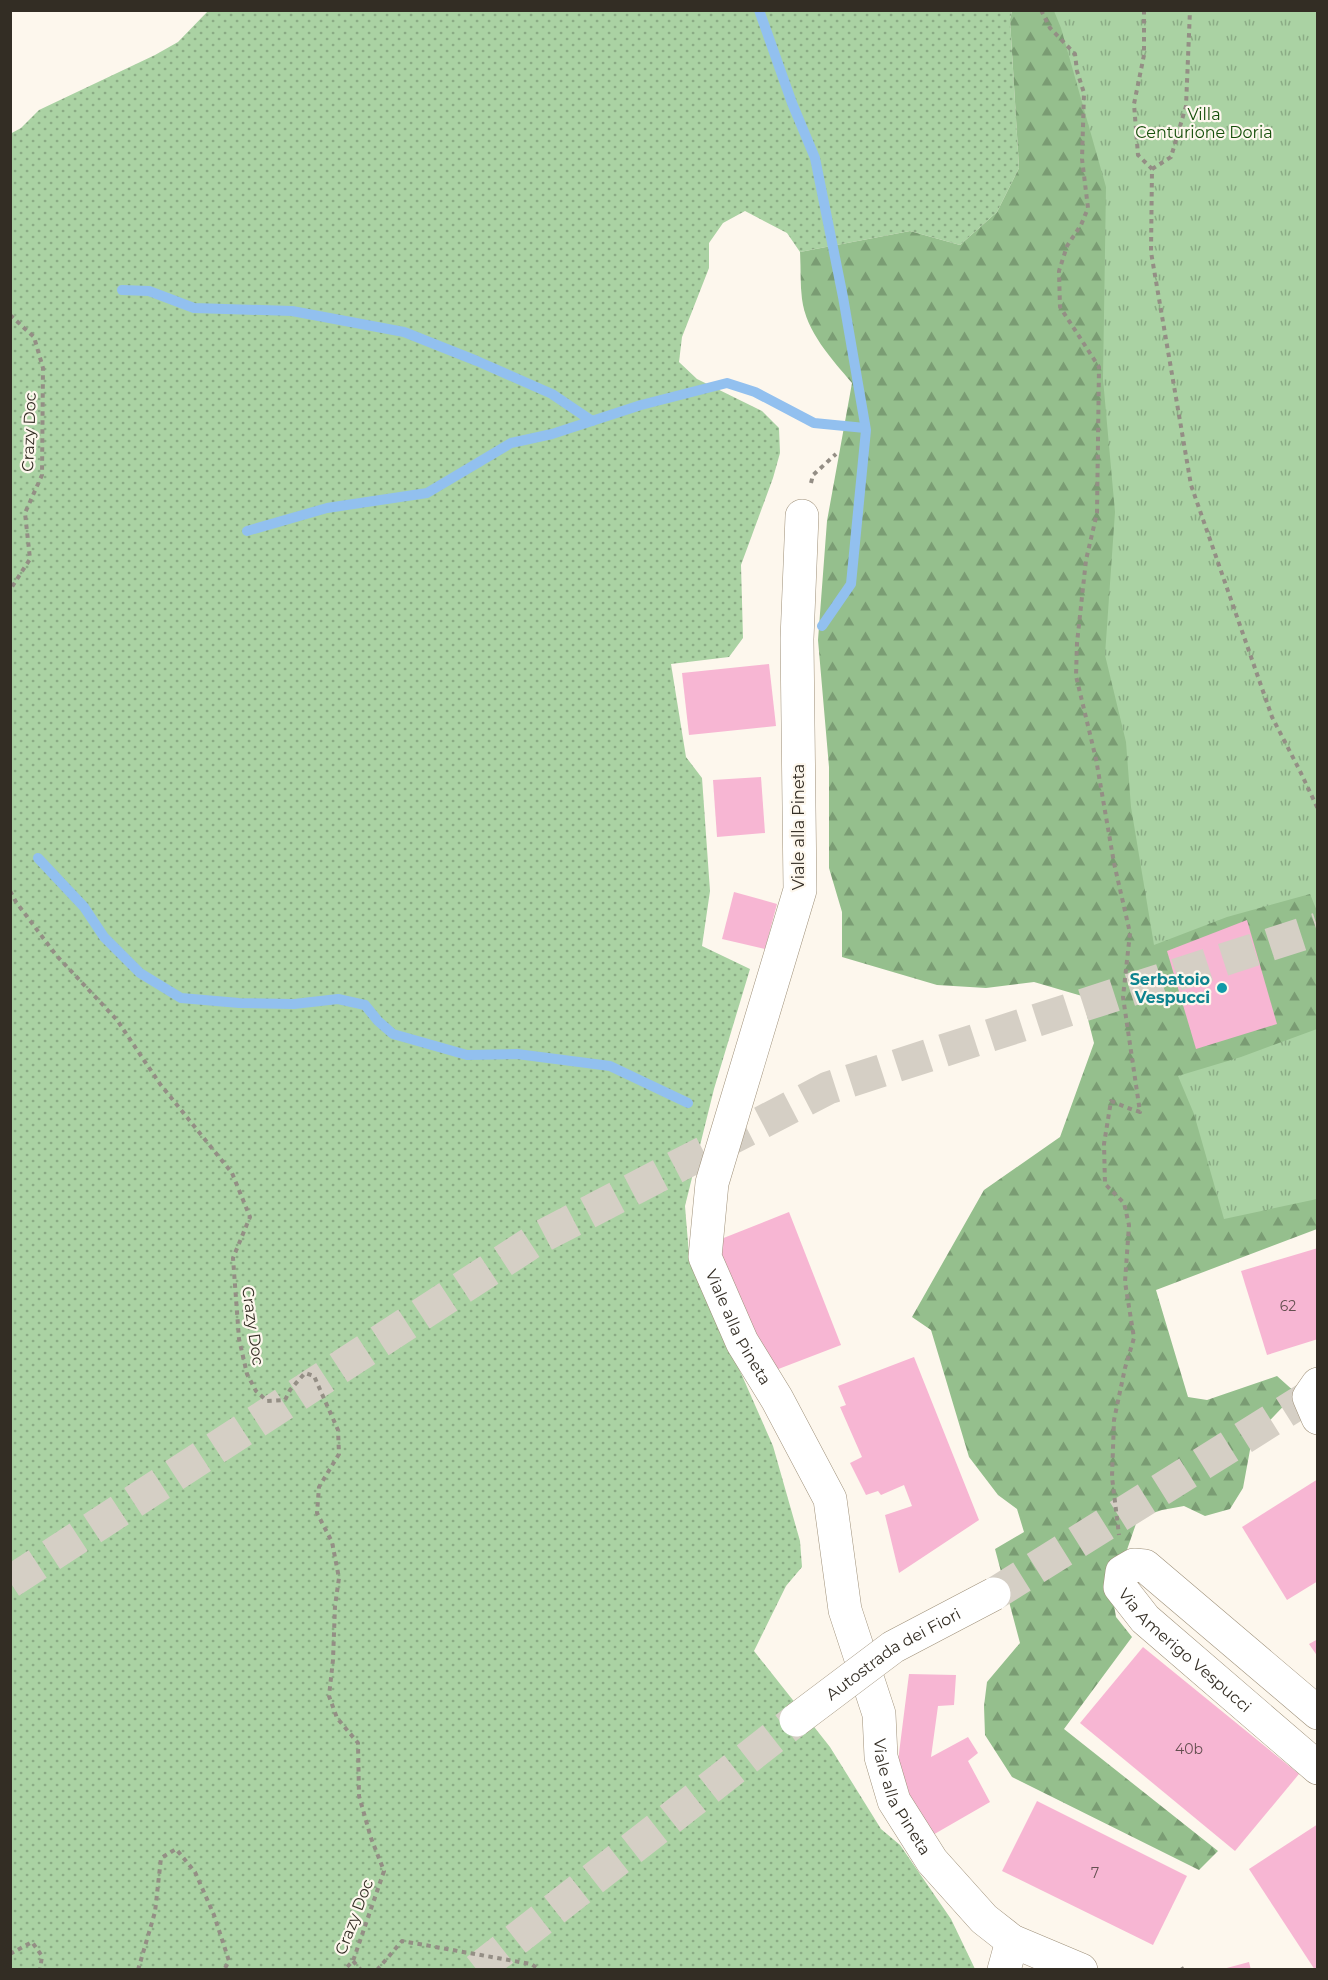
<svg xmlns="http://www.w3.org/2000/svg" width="1328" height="1980" font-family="Montserrat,sans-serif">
<defs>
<pattern id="grass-dots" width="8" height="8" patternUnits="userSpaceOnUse" patternTransform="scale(1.5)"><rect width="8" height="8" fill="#aad2a3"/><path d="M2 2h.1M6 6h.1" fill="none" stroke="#8bab85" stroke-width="1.8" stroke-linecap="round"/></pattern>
<pattern id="forest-firs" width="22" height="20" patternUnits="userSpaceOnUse" patternTransform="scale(1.5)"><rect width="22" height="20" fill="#95bf8d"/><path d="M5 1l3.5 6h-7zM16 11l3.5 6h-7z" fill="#7a9c73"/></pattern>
<pattern id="park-tufts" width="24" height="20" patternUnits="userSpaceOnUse" patternTransform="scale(1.5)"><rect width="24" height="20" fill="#aad2a3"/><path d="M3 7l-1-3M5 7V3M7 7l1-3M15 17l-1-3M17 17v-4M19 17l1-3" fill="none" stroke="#8bab85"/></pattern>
</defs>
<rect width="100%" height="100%" fill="#fdf7ed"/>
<path fill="url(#grass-dots)" d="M208 11H1012L1010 19 1019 168 997 212 960 245 910 231 800 252 787 233 745 211 723 223 709 243V268L682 337 679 362 697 379 762 411 779 428 780 453 773 478 741 565 743 638 729 657 671 664 686 757 702 778 710 891 702 946 750 969 714 1089 685 1206 689 1255 773 1446 800 1541 802 1567 786 1586 754 1651 830 1747 881 1829 900 1845 951 1919 975 1969H11L10 134 21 128 39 110 155 55 178 42Z"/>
<path fill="url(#forest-firs)" d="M1012 11H1317V1229L1156 1290 1188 1397 1207 1400 1277 1376 1296 1393 1252 1439 1243 1488 1230 1509 1205 1516 1184 1506 1162 1510 1138 1518 1112 1593 1116 1617 1132 1637 1064 1729 1218 1851 1199 1870 1012 1777 985 1735 984 1706 987 1682 1020 1643 995 1549 1024 1532 1017 1509 998 1495 969 1457 931 1330 912 1317 984 1190 1060 1137 1094 1043 1082 996 1034 982 986 988 937 985 842 957V912L829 868V767L818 640 827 521 852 383C832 359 806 332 802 299 800 284 801 268 800 252L910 231 960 245 997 212 1019 168 1010 19Z"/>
<g fill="url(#park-tufts)">
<path d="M1054 11H1317V911L1310 894 1227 917 1154 945 1131 807 1126 742 1105 655 1115 512 1103 379 1106 187 1061 28Z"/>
<path d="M1317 1029V1199L1224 1219 1194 1114 1178 1076 1241 1057Z"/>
</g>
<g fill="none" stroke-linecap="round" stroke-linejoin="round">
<g stroke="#92c0ef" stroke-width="10">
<path d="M759 10 792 103 815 158 843 297 866 430 851 584 822 626"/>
<path d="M122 290 149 291 194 308 292 311 404 332 477 361 552 394 592 421"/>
<path d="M247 531 327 508 427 493 511 443 552 434 641 405 727 383 755 392 814 423 865 428"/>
<path d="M38 858 84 907 104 937 140 973 181 998 239 1003 294 1004 338 999 365 1005 378 1021 393 1034 467 1055 517 1054 610 1066 688 1103"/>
</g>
</g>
<g fill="#f7b6d3">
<path d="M769 664 776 726 689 735 682 673Z"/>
<path d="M761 777 765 833 717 837 713 780Z"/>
<path d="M734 892 777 904 765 949 722 939Z"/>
<path d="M1247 920 1277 1024 1196 1049 1167 951Z"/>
<path d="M789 1212 841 1345 768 1373 716 1241Z"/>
<path d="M1318 1248V1339L1267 1355 1241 1271Z"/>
<path d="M914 1357 979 1520 899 1573 885 1515 912 1506 904 1485 881 1495 878 1491 866 1495 850 1463 862 1457 840 1407 846 1405 838 1386Z"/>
<path d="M1318 1479V1581L1287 1600 1242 1527Z"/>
<path d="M1318 1639V1657L1309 1644Z"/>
<path d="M1143 1647 1299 1774 1235 1851 1080 1723Z"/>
<path d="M909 1674 956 1675 954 1705 938 1706 931 1757 968 1737 978 1753 968 1761 990 1802 931 1836 896 1777Z"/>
<path d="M1037 1801 1187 1876 1153 1945 1002 1871Z"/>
<path d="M1318 1824V1970H1315L1249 1869Z"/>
<path d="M1249 1962 1251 1970H1223V1969Z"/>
</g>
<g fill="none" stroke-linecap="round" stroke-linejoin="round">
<g stroke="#d5cfc5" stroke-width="33" stroke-dasharray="33 16" stroke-linecap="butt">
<path d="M10 1582 537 1239 828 1088 1318 929"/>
<path d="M994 1594 1318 1391"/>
<path d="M477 1970 796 1720"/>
</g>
<g stroke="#9e9079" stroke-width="34">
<g id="minor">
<path id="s1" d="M802 516 797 639 800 890 712 1183 705 1257 742 1342 777 1399 830 1499 845 1610 879 1714 881 1757 894 1801 932 1861 984 1919 1012 1941 1081 1970"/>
<path d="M1318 1384 1309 1397 1318 1418"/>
<path id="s2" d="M1318 1713 1145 1566 1134 1565 1122 1572 1120 1587 1145 1619 1318 1768"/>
<path d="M1004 1970 1012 1941"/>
</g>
</g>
<g stroke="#948e85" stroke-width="4" stroke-dasharray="4.5 4.5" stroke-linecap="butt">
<path d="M1041 10 1050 28 1075 54 1077 71 1084 93 1082 159 1088 208 1081 225 1067 246 1059 271 1060 307 1099 367 1097 513 1086 560 1077 643 1076 676 1096 759 1114 863 1130 933 1123 997 1140 1112 1128 1108 1111 1101 1104 1144 1105 1184 1124 1203 1129 1225 1125 1282 1134 1338 1125 1368 1114 1420 1112 1477 1119 1535"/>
<path d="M1144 10V55L1134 104 1138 155 1152 169 1151 252 1191 485 1272 717 1299 769 1318 809"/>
<path d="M1152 169 1171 157 1186 106 1190 10"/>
<path d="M10 315 34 337 43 368 42 475 25 513 30 559 10 590"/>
<path d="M811 483 813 475 836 454"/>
<path d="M10 891 16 902 56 955 117 1020 160 1084 232 1173 250 1217 233 1258 239 1339 247 1374 256 1391 267 1401 285 1400 290 1390 305 1373 314 1376 338 1430 339 1454 319 1487 317 1513 332 1542 339 1578 335 1606 333 1660 329 1696 337 1718 358 1743 359 1796 371 1838 384 1871 353 1961 344 1970"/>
<path d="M10 1954 32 1942 42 1956 40 1970"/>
<path d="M353 1961 361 1970"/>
<path d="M138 1970 155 1912 161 1858 176 1849 195 1872 214 1915 229 1961 224 1970"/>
<path d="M377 1970 402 1941 531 1964 540 1970"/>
<path d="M1181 1970 1184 1968"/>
</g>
<use href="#minor" stroke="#fff" stroke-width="33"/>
<g stroke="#9e9079" stroke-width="34" stroke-linecap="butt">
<g id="highway-bridge">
<path id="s3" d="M796 1720 893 1647 994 1594"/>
</g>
</g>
<use href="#highway-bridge" stroke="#fff" stroke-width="33"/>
</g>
<circle fill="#0f9aa8" stroke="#fdf7ed" stroke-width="2" cx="1222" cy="988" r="6"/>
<g text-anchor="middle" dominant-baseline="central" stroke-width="4.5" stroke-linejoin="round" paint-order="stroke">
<g font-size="14" fill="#644f50">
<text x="1288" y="1306">62</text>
<text x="1189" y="1749">40b</text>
<text x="1095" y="1873">7</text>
</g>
<g font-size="16" fill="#164f0b" stroke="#fdf7ed">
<text x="1204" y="114">Villa<tspan x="1204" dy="18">Centurione Doria</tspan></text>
</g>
<g font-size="16" fill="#332d24" stroke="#fdf7ed">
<text transform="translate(29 432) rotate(-88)">Crazy Doc</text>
<text transform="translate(798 827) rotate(-90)">Viale alla Pineta</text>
<text transform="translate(253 1326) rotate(82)">Crazy Doc</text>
<text stroke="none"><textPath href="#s1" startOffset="832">Viale alla Pineta</textPath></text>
<text stroke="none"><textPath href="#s2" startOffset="358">Via Amerigo Vespucci</textPath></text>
<text stroke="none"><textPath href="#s3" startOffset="118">Autostrada dei Fiori</textPath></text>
<text stroke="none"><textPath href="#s1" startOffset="1336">Viale alla Pineta</textPath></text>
<text transform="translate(354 1917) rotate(-69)">Crazy Doc</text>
</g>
<g font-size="16" font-weight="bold" fill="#0d838f" stroke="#fdf7ed" text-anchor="end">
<text x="1210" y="979">Serbatoio<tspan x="1210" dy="18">Vespucci</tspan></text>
</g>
</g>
<rect width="1328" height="1980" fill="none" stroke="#332d24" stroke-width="24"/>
</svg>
